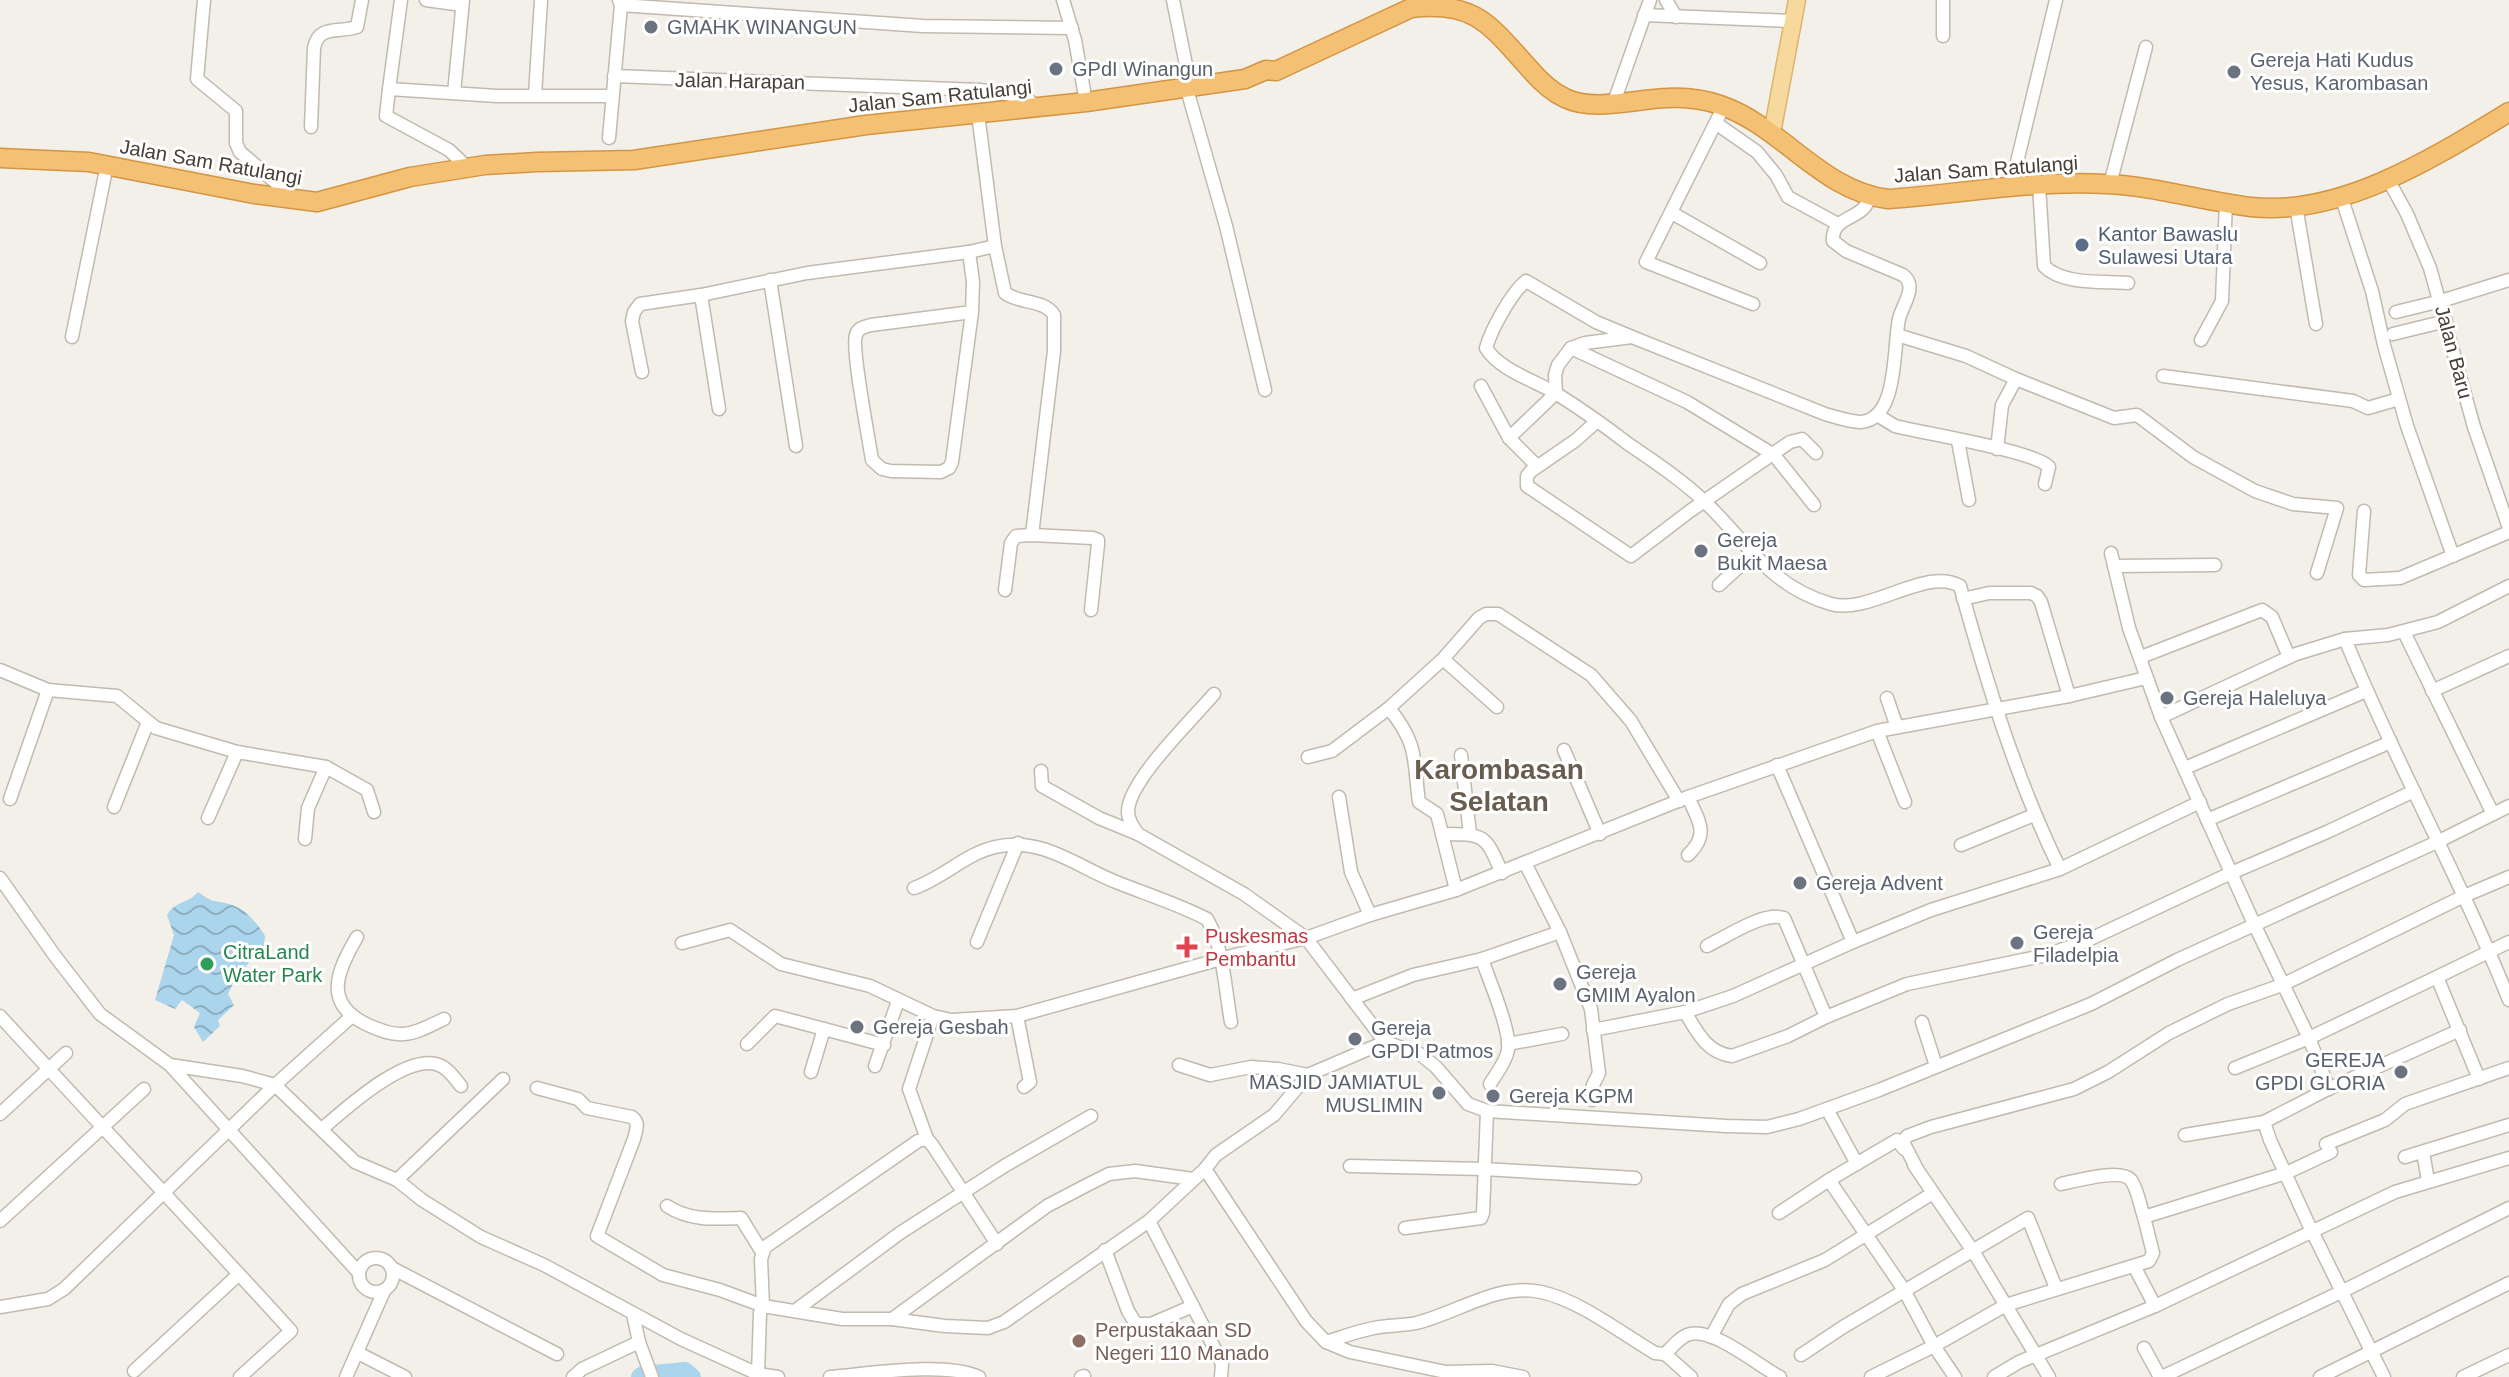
<svg xmlns="http://www.w3.org/2000/svg" width="2509" height="1377" font-family="Arial,sans-serif">
<defs>
<pattern id="water-waves" width="16" height="10" patternUnits="userSpaceOnUse" patternTransform="scale(2)"><rect width="16" height="10" fill="#aad5ec"/><path d="M0 5q4-4 8 0t8 0" fill="none" stroke="#8caec0"/></pattern>
</defs>
<rect width="100%" height="100%" fill="#f3f0e9"/>
<path fill="url(#water-waves)" d="M198 892C213 903 213 900 229 904 245 908 257 923 265 936L263 951 256 955 249 954 251 960 234 981 228 994 234 1005 218 1020 220 1026 203 1042 194 1027 200 1013 182 1000 175 1009 155 1000 174 935 167 915C175 901 188 904 198 892Z"/>
<g fill="none" stroke-linecap="round" stroke-linejoin="round">
<path stroke="#aad5ec" stroke-width="18" d="M640 1377 643 1375 685 1371 692 1377"/>
<g stroke="#c1baaf" stroke-width="15">
<g id="minor">
<path d="M204 0 197 79 236 111V143L240 152 295 199"/>
<path d="M401 0 389 89 497 96H612"/>
<path d="M426 0 462 5"/>
<path d="M1063 0 1075 40 1086 102"/>
<path d="M1173 0 1190 85"/>
<path d="M1666 0 1676 17"/>
<path d="M621 5 923 26 1072 28"/>
<path d="M1644 15 1793 21"/>
<path d="M1943 36V0"/>
<path d="M614 76 980 90 1024 97 1030 101 1033 108"/>
<path d="M1186 86 1226 226 1265 390"/>
<path d="M389 89 386 116 449 150 468 168"/>
<path d="M454 93 463 0"/>
<path d="M535 95 541 0"/>
<path d="M1614 102 1650 0"/>
<path d="M1724 106 1646 262 1753 304"/>
<path d="M978 114 995 246 1005 293C1019 304 1044 299 1054 315V351L1032 535"/>
<path d="M1717 124 1757 152 1776 175 1788 197 1838 224"/>
<path d="M311 127 314 48C319 24 339 33 357 27L362 0"/>
<path d="M609 138 621 5 619 0"/>
<path d="M2389 181 2407 214 2430 268 2474 427 2509 528"/>
<path d="M2110 184 2146 47"/>
<path d="M2039 185 2044 266C2062 285 2103 281 2128 283"/>
<path d="M2011 187 2056 0"/>
<path d="M2341 196 2372 291 2384 345 2407 426 2453 556"/>
<path d="M2296 206 2316 324"/>
<path d="M1672 213 1760 263"/>
<path d="M969 252 973 282 972 312 871 325C864 327 858 328 856 335 851 347 869 440 872 460L882 469 891 471 941 472 949 468 952 462 972 312"/>
<path d="M770 280 796 446"/>
<path d="M701 295 719 409"/>
<path d="M2396 312 2441 301 2509 280"/>
<path d="M2393 334 2446 321"/>
<path d="M1897 335 1966 356 2016 379 2114 418 2137 415 2193 457 2255 491 2293 504 2337 508 2317 573"/>
<path d="M72 337 107 165"/>
<path d="M1632 337 1596 322 1526 281C1511 293 1491 330 1486 348 1499 370 1536 381 1557 394 1581 409 1605 426 1627 443 1653 461 1682 480 1705 502 1748 543 1769 586 1831 604 1869 615 1927 566 1960 586 1987 683 2016 779 2060 869"/>
<path d="M2201 340 2222 301 2226 202"/>
<path d="M1571 348 1687 402 1774 455 1814 505"/>
<path d="M642 372 632 321 634 312 640 304 701 295 807 273 969 252 995 246"/>
<path d="M2163 376 2353 401 2368 408 2399 399"/>
<path d="M1481 386 1509 438 1537 466"/>
<path d="M1556 393 1555 375 1558 365 1571 348 1585 343 1632 337 1825 414C1836 417 1849 422 1861 422 1899 419 1893 345 1899 319 1903 303 1918 287 1903 275L1846 251 1833 241C1831 214 1865 221 1869 197"/>
<path d="M1877 415 1895 426C1922 433 2035 451 2049 467L2045 484"/>
<path d="M1596 422 1576 440 1531 471 1527 476V486L1631 556 1690 511 1790 442 1802 439 1816 453"/>
<path d="M1509 438 1556 393"/>
<path d="M1958 441 1969 500"/>
<path d="M1997 449 2002 405 2016 379"/>
<path d="M2364 511 2359 575 2364 580 2400 578 2509 532"/>
<path d="M2111 553 2129 628 2161 717 2255 926 2309 1038 2329 1089"/>
<path d="M2114 566 2215 565"/>
<path d="M1719 585 1752 555"/>
<path d="M1005 590 1011 543 1016 536 1032 535 1093 538 1098 540V544L1091 610"/>
<path d="M1963 599 1989 593H2031L2037 596 2041 602 2069 696"/>
<path d="M2404 632 2493 814"/>
<path d="M2345 639C2395 762 2460 877 2509 1000"/>
<path d="M2141 657 2262 610 2272 617 2289 657"/>
<path d="M1443 659 1497 707"/>
<path d="M0 670 48 690 117 696 156 728 237 752 326 767 367 790 374 812"/>
<path d="M2432 691 2509 656"/>
<path d="M1214 694C1193 719 1129 780 1128 811 1128 820 1133 827 1138 834L1244 894 1306 938 1385 1042 1420 1054 1436 1067 1468 1104 1487 1111 1726 1126 1767 1127 1799 1119 1879 1090 2091 1004 2177 960 2437 842 2509 806"/>
<path d="M1887 698 1897 727"/>
<path d="M1389 708C1419 746 1413 758 1419 802L1437 814 1456 890"/>
<path d="M2161 717 2296 654 2345 639 2388 635 2438 622 2509 586"/>
<path d="M1877 731 1905 802"/>
<path d="M1564 750 1600 834"/>
<path d="M1461 755 1470 834"/>
<path d="M1308 757 1332 751 1389 708 1443 659 1479 618 1486 614H1498L1591 675 1631 721 1679 801"/>
<path d="M1777 765 1853 942 1931 910 2060 869 2200 802"/>
<path d="M2185 768 2366 691"/>
<path d="M1041 771 1042 786 1099 818 1138 834"/>
<path d="M1339 797 1351 872 1370 915"/>
<path d="M10 799 48 690"/>
<path d="M114 807 148 722"/>
<path d="M208 818 237 752"/>
<path d="M2207 820 2391 742"/>
<path d="M1442 834C1485 834 1485 834 1502 873"/>
<path d="M305 839 308 808 326 767"/>
<path d="M1961 845 2034 815"/>
<path d="M1688 855C1710 834 1699 822 1688 797"/>
<path d="M1525 863 1560 932 1591 1009 1599 1073 1593 1085 1592 1100"/>
<path d="M0 878 55 956 100 1014 170 1065 359 1273"/>
<path d="M914 888C943 878 965 854 995 847 1041 836 1076 866 1116 882 1146 894 1178 904 1207 919 1224 948 1225 990 1231 1022"/>
<path d="M357 937C337 971 322 1004 368 1025 379 1030 391 1035 404 1034 418 1033 431 1025 444 1019"/>
<path d="M977 942 1018 843"/>
<path d="M682 943 730 930 781 964 870 986 933 1016 952 1020 1017 1016 1235 955 1306 938 1370 915 1456 890 1688 797 1877 731 2069 696 2146 678"/>
<path d="M1707 946C1726 937 1764 911 1784 918L1826 1017"/>
<path d="M1482 959C1489 980 1511 1030 1508 1050 1506 1062 1496 1074 1490 1084"/>
<path d="M2437 977 2509 942"/>
<path d="M1352 999 1413 975 1482 959 1560 932"/>
<path d="M1685 1012C1697 1032 1707 1053 1732 1056L1788 1036 1826 1017 1907 984 2047 955 2086 941 2231 873 2327 832 2414 791"/>
<path d="M0 1016C96 1121 195 1225 291 1331L240 1377"/>
<path d="M1017 1016 1030 1082 1024 1087"/>
<path d="M1922 1022 1936 1066"/>
<path d="M1593 1030 1685 1012 1733 996 1853 942"/>
<path d="M747 1044 775 1016 884 1045"/>
<path d="M1508 1044 1562 1034"/>
<path d="M170 1065 242 1076 275 1085 355 1162 397 1180 422 1200 481 1237 544 1265 681 1339 758 1374 778 1377"/>
<path d="M1179 1065 1210 1075 1251 1067 1278 1069 1308 1075"/>
<path d="M875 1066 898 1001"/>
<path d="M2235 1068 2309 1038 2437 977 2479 1079"/>
<path d="M811 1072 824 1029"/>
<path d="M537 1088 578 1099 587 1108 632 1117C640 1123 636 1130 634 1139L597 1236 663 1275 720 1290 763 1306 842 1319H892L945 1326 988 1328 1004 1322 1149 1221 1205 1169 1216 1155 1274 1115 1308 1075 1385 1042"/>
<path d="M1827 1109 1857 1164"/>
<path d="M0 1114 66 1053"/>
<path d="M2264 1122 2270 1140 2308 1223 2384 1377"/>
<path d="M322 1129C344 1110 412 1047 443 1067 450 1071 456 1080 461 1086"/>
<path d="M2185 1135 2264 1122 2326 1090 2460 1030"/>
<path d="M927 1139 909 1089 933 1016"/>
<path d="M2326 1144 2385 1120 2405 1104 2509 1068"/>
<path d="M1904 1149 1897 1140 1829 1180 1904 1290 1934 1346 1955 1377"/>
<path d="M2423 1152 2428 1181"/>
<path d="M2405 1157 2509 1125"/>
<path d="M1914 1165 1973 1251 2049 1377"/>
<path d="M1350 1166 1484 1169 1635 1178"/>
<path d="M1205 1169 1306 1321 1326 1342 1350 1352 1446 1372 1492 1371 1523 1377"/>
<path d="M1917 1169 1903 1142 1907 1136 1931 1127 2074 1089 2108 1072 2169 1033 2228 1004 2282 985 2464 896 2509 877"/>
<path d="M397 1180 503 1079"/>
<path d="M2061 1184C2075 1181 2121 1168 2131 1180 2138 1190 2140 1206 2144 1217"/>
<path d="M667 1206C690 1221 715 1219 741 1218L762 1252"/>
<path d="M1779 1213 1829 1180"/>
<path d="M0 1221 144 1089"/>
<path d="M1149 1221 1218 1355 1222 1364 1221 1377"/>
<path d="M1405 1228 1481 1218 1483 1213 1487 1111"/>
<path d="M1105 1250 1128 1311 1136 1324H1151L1193 1306"/>
<circle cx="376" cy="1275" r="17"/>
<path d="M2134 1266 2155 1306"/>
<path d="M392 1268 557 1354"/>
<path d="M0 1307 48 1299 64 1289 275 1085 352 1016"/>
<path d="M796 1310 900 1233 1006 1165 1091 1116"/>
<path d="M633 1314 639 1342 652 1377"/>
<path d="M892 1319 1047 1206 1087 1185 1109 1174 1135 1171 1193 1179"/>
<path d="M1711 1337 1729 1304 1742 1294 1825 1260 1933 1193"/>
<path d="M1326 1342C1342 1337 1358 1331 1374 1328 1388 1325 1402 1326 1416 1323 1458 1313 1496 1283 1541 1292 1579 1300 1621 1333 1655 1353L1665 1354C1672 1347 1681 1336 1690 1334 1714 1328 1759 1366 1780 1377"/>
<path d="M2144 1348 2160 1377"/>
<path d="M358 1353 405 1377"/>
<path d="M1665 1354 1691 1377"/>
<path d="M1801 1355 1843 1327 2028 1218 2056 1288"/>
<path d="M134 1371 239 1274"/>
<path d="M758 1374 760 1313 763 1306 761 1259 765 1247 918 1141 927 1139 933 1146 997 1244"/>
<path d="M346 1377 384 1291"/>
<path d="M573 1377 582 1369 639 1342"/>
<path d="M830 1377C868 1374 945 1361 979 1377"/>
<path d="M1081 1377 1084 1376"/>
<path d="M1871 1377 1934 1346 2006 1305 2149 1261 2153 1253 2144 1217 2286 1173 2331 1152"/>
<path d="M1994 1377 2019 1362 2155 1306 2395 1192 2509 1158"/>
<path d="M2162 1377 2343 1291 2509 1208"/>
<path d="M2320 1377 2509 1283"/>
<path d="M2463 1377 2509 1355"/>
</g>
</g>
<g stroke="#dcb46f" stroke-width="19">
<path id="major" d="M1772 133 1797 0"/>
</g>
<g stroke="#d39544" stroke-width="21">
<path id="highway" d="M0 158 89 162 254 194 317 202 410 177 485 165 537 162 634 160 866 125 1086 102 1245 79 1266 70 1276 71 1411 8C1475 1 1489 24 1528 67 1539 80 1550 91 1565 98 1593 112 1636 99 1667 98 1685 97 1703 99 1720 105 1782 126 1821 191 1888 199 1960 194 2033 180 2106 184 2155 186 2202 201 2251 207 2341 217 2435 157 2509 112"/>
</g>
<use href="#minor" stroke="#fff" stroke-width="12"/>
<use href="#major" stroke="#f7d99e" stroke-width="16"/>
<use href="#highway" stroke="#f4c174" stroke-width="18"/>
</g>
<g fill="#6b7280" stroke="#fff" stroke-width="3">
<circle cx="651" cy="27" r="8"/>
<circle cx="1056" cy="69" r="8"/>
<circle cx="2234" cy="72" r="8"/>
<circle cx="1701" cy="551" r="8"/>
<circle cx="2167" cy="698" r="8"/>
<circle cx="1800" cy="883" r="8"/>
<circle cx="2017" cy="943" r="8"/>
<circle cx="1560" cy="984" r="8"/>
<circle cx="857" cy="1027" r="8"/>
<circle cx="1355" cy="1039" r="8"/>
<circle cx="2401" cy="1072" r="8"/>
<circle cx="1439" cy="1093" r="8"/>
<circle cx="1493" cy="1096" r="8"/>
</g>
<circle fill="#5c6f8a" stroke="#fff" stroke-width="3" cx="2082" cy="245" r="8"/>
<path fill="#e0444e" stroke="#fff" stroke-width="3" d="M1183 935h8v8h8v8h-8v8h-8v-8h-8v-8h8z"/>
<circle fill="#2e9e5b" stroke="#fff" stroke-width="3" cx="207" cy="964" r="8"/>
<circle fill="#8d6e63" stroke="#fff" stroke-width="3" cx="1079" cy="1341" r="8"/>
<g text-anchor="middle" dominant-baseline="central" stroke-width="6" stroke-linejoin="round" paint-order="stroke">
<g font-size="20" fill="#5b616d" stroke="#fff" text-anchor="start">
<text x="667" y="27">GMAHK WINANGUN</text>
<text x="2250" y="60">Gereja Hati Kudus<tspan x="2250" dy="23">Yesus, Karombasan</tspan></text>
<text x="1072" y="69">GPdI Winangun</text>
<text x="1717" y="540">Gereja<tspan x="1717" dy="23">Bukit Maesa</tspan></text>
<text x="2183" y="698">Gereja Haleluya</text>
<text x="1816" y="883">Gereja Advent</text>
<text x="2033" y="932">Gereja<tspan x="2033" dy="23">Filadelpia</tspan></text>
<text x="1576" y="972">Gereja<tspan x="1576" dy="23">GMIM Ayalon</tspan></text>
<text x="873" y="1027">Gereja Gesbah</text>
<text x="1371" y="1028">Gereja<tspan x="1371" dy="23">GPDI Patmos</tspan></text>
<text x="2385" y="1060" text-anchor="end">GEREJA<tspan x="2385" dy="23">GPDI GLORIA</tspan></text>
<text x="1423" y="1082" text-anchor="end">MASJID JAMIATUL<tspan x="1423" dy="23">MUSLIMIN</tspan></text>
<text x="1509" y="1096">Gereja KGPM</text>
</g>
<g font-size="20" fill="#474038" stroke="#fff">
<text transform="translate(740 81) rotate(1)">Jalan Harapan</text>
<text transform="translate(940 96) rotate(-6)">Jalan Sam Ratulangi</text>
<text transform="translate(211 162) rotate(10)">Jalan Sam Ratulangi</text>
<text transform="translate(1986 169) rotate(-4)">Jalan Sam Ratulangi</text>
<text transform="translate(2454 352) rotate(75)">Jalan Baru</text>
</g>
<g font-size="20" fill="#4e5e75" stroke="#fff" text-anchor="start">
<text x="2098" y="234">Kantor Bawaslu<tspan x="2098" dy="23">Sulawesi Utara</tspan></text>
</g>
<g font-size="20" fill="#be3a42" stroke="#fff" text-anchor="start">
<text x="1205" y="936">Puskesmas<tspan x="1205" dy="23">Pembantu</tspan></text>
</g>
<g font-size="20" fill="#27864d" stroke="#fff" text-anchor="start">
<text x="223" y="952">CitraLand<tspan x="223" dy="23">Water Park</tspan></text>
</g>
<g font-size="20" fill="#785e54" stroke="#fff" text-anchor="start">
<text x="1095" y="1330">Perpustakaan SD<tspan x="1095" dy="23">Negeri 110 Manado</tspan></text>
</g>
<g font-size="28" font-weight="bold" fill="#695d50" stroke="#fff">
<text x="1499" y="769">Karombasan<tspan x="1499" dy="32">Selatan</tspan></text>
</g>
</g>
</svg>
